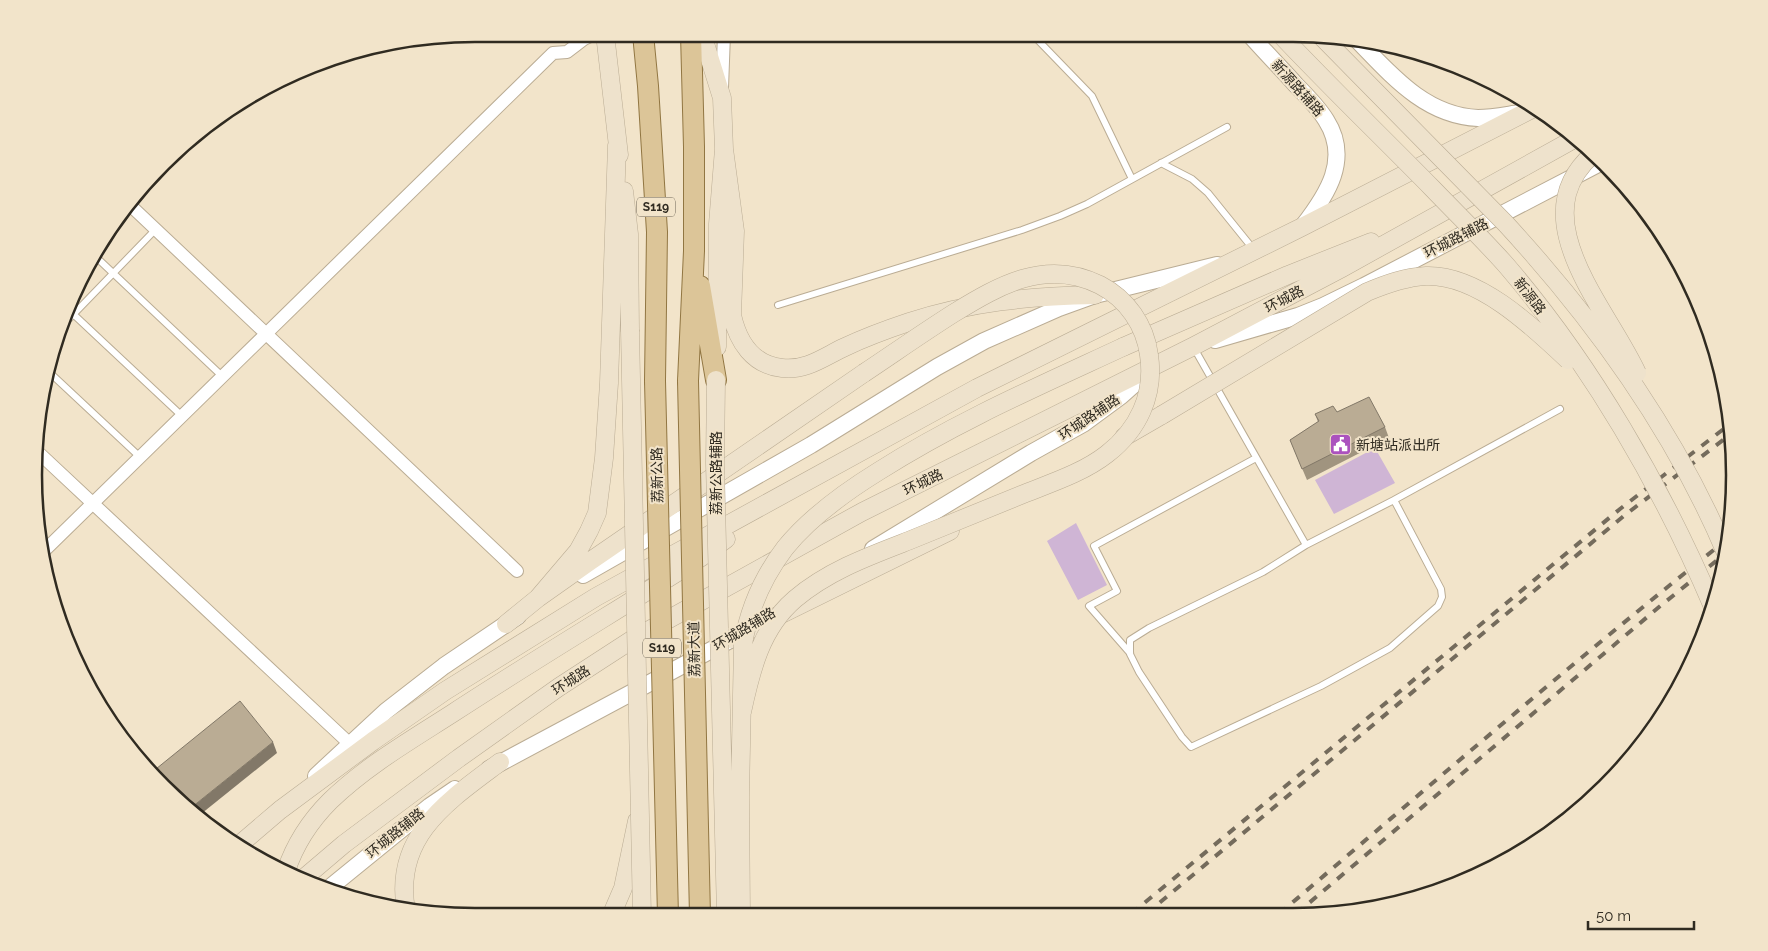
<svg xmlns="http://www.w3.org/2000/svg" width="1768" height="951" viewBox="0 0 1768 951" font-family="Raleway,'Noto Sans SC',sans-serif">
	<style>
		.green { fill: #cfb5d5 }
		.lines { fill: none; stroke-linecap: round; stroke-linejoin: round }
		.service-casing { stroke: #baac94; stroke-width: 8 }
		.minor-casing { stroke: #baac94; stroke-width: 14 }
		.tertiary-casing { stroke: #baac94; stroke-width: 18 }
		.secondary-casing { stroke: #baac94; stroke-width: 19 }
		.primary-casing { stroke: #917642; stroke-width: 22 }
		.service { stroke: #fff; stroke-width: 6 }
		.minor { stroke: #fff; stroke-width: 12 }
		.tertiary { stroke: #fff; stroke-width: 16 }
		.secondary { stroke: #eee2cc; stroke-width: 18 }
		.primary { stroke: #dcc598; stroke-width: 20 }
		.rail { stroke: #746b5c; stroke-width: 4; stroke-dasharray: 9 9; stroke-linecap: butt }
		.secondary-bridge-casing { stroke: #baac94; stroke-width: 19; stroke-linecap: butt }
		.primary-bridge-casing { stroke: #917642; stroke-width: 22; stroke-linecap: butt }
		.secondary-bridge { stroke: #eee2cc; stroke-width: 18 }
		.primary-bridge { stroke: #dcc598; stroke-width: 20 }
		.wall { fill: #a0947f }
		.shaded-wall { fill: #827868 }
		.building { fill: #baac94; stroke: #827868 }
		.labels { text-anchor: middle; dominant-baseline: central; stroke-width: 4; stroke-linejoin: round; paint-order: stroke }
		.shield { fill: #f2e4ca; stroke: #6a6254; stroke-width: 1 }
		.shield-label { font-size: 12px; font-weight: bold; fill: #302b21 }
		.street-label { font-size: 14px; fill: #302b21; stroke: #f2e4ca }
		.poi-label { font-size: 14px; fill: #302b21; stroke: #f2e4ca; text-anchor: start }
		.rim { fill: none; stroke: #302b21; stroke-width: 2.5 }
	</style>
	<rect width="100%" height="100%" fill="#f2e4ca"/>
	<path class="green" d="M1375,448l20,35 -61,31 -19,-34z
		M1076,523l31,62 -29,15 -31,-59z"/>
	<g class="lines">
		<defs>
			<path id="service" d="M1032,34l60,62 40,83
				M1161,163l31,16 16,14 46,57
				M96,257l126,119
				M778,305l244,-75 38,-14 27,-12 140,-77
				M71,312l111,104
				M67,321l89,-92
				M1194,348l112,197
				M48,371l92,86
				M1394,500l47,89 1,8 -4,9 -48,42 -69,38 -130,61 -9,-10 -43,-65 -9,-18v-14l19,-12 114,-56 43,-27z
				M1394,500l166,-91
				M1130,653l-41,-47 28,-15 -23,-45 162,-88"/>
			<path id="minor" d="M722,88l2,-54
				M131,206l386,365
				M40,454l310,290
				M45,550l508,-497 14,-1 17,-13 11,-5"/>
			<path id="tertiary" d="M1250,35c15,17 31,33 46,50 11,11 22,22 30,35 25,39 1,75 -23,106
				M1358,41c34,35 68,75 120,77 14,0 28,-3 42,-5
				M1215,340l83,-24 25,-10 41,-20 238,-124
				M873,549l158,-96 52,-29 38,-28 27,-24
				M583,575l228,-130 126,-78 47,-26 75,-33 36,-13 122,-30
				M489,769l241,-129
				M316,776l70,-65 58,-45 74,-50
				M328,889l102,-83 25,-17"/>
			<path id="secondary" d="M605,34l14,121
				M702,34l20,64 2,51 -6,75 -1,123
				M724,149l11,82 -3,84c6,27 21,50 50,53 25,3 43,-12 63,-21 21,-10 43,-18 64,-25 61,-20 122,-26 186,-27
				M624,191l5,43 1,96
				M1123,347l165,-72 83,-33
				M1124,437l38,-22
				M538,598l40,-47 11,-20 8,-18 7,-55 5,-75 8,-238
				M506,624l32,-26 51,-36 275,-189
				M731,639l219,-108
				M239,845l41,-35 93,-69 72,-50 151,-94 381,-209 325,-161 232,-119
				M286,871c9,-27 23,-49 44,-70 36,-35 81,-61 123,-88 81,-53 165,-103 247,-155l26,-19
				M304,878l40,-34 115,-86 100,-71 74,-48 229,-127 332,-166 148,-78 234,-130
				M406,910c-13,-74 42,-109 94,-148
				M611,916l12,-28 14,-67"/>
			<path id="primary" d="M643,34l5,52 9,146 -2,149
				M700,286l16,94
				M688,381l6,-130v-104l-3,-113"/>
		</defs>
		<use href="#service" class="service-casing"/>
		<use href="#minor" class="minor-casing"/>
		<use href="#tertiary" class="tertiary-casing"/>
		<use href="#secondary" class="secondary-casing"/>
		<use href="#primary" class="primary-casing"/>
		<use href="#service" class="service"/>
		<use href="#minor" class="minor"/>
		<use href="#tertiary" class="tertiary"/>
		<use href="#secondary" class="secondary"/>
		<use href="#primary" class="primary"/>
		<path class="rail" d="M1131,914l489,-405 110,-85
			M1146,914l479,-399 106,-81
			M1279,914c149,-127 297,-255 451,-377
			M1296,914l363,-307 67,-54"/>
		<defs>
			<path id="secondary-bridge" d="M1281,35c49,52 101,102 151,153 25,26 50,50 74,77 85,99 156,222 207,342
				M1320,35l186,189c90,98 168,206 220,329
				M1593,154c-73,64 15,155 44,219
				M630,330l12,586
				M716,380l-1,83 11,452
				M1162,415l205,-123c19,-8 38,-15 59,-16 52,-2 107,51 142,84
				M742,712c9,-42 19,-84 53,-113 33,-28 74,-43 113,-58 40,-16 79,-32 118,-48 28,-11 58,-21 81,-39 31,-24 48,-59 42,-99 -4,-30 -22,-56 -49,-70 -54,-27 -100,0 -146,28 -30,19 -60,40 -90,60
				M741,915l-1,-118 3,-153c6,-35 20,-67 42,-96 25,-31 60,-56 94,-77 77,-49 160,-85 244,-124"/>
			<path id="primary-bridge" d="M655,381l13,535
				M688,381l12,535"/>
		</defs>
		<use href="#secondary-bridge" class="secondary-bridge-casing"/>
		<use href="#primary-bridge" class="primary-bridge-casing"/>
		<use href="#secondary-bridge" class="secondary-bridge"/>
		<use href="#primary-bridge" class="primary-bridge"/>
	</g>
	<path class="wall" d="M1337,412l48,15 4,11 -82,42 -17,-40 28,-18 -3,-8z"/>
	<path class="shaded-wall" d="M273,742l4,11 -76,61 -9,-7z"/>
	<path class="building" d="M1369,397l16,30 -83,42 -12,-29 29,-19 -4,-7 18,-8 4,6z
		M240,701l33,41 -81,65 -41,-34z"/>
	<defs>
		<symbol id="civic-square" viewBox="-11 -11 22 22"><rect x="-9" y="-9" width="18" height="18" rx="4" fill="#ab52be" stroke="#f2e4ca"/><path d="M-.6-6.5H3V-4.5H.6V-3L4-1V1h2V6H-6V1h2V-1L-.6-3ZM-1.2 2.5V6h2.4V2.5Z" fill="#fff"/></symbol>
	</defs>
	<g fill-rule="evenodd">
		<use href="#civic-square" x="1328" y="432" width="25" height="25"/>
	</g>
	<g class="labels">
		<g class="shield">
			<rect x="637" y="197.5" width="38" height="19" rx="4"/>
			<rect x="643" y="638.5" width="38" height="19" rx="4"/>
		</g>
		<g class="shield-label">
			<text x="656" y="207">S119</text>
			<text x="662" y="648">S119</text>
		</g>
		<g class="street-label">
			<text transform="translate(1298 88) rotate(48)">新源路辅路</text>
			<text transform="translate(1456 238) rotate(-27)">环城路辅路</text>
			<text transform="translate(1530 296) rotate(52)">新源路</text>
			<text transform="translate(1284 299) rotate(-28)">环城路</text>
			<text transform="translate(1089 417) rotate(-34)">环城路辅路</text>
			<text transform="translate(716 473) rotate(-90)">荔新公路辅路</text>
			<text transform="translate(657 475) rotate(-91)">荔新公路</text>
			<text transform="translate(923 482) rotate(-26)">环城路</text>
			<text transform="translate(744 629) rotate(-31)">环城路辅路</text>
			<text transform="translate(694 649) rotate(-91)">荔新大道</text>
			<text transform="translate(571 680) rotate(-33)">环城路</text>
			<text transform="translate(395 833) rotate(-39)">环城路辅路</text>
		</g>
		<g class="poi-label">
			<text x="1356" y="445">新塘站派出所</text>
		</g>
	</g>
	<path d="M0 0H1768V951H0ZM475 42H1293A433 433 0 0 1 1726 475V475A433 433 0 0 1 1293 908H475A433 433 0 0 1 42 475V475A433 433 0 0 1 475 42Z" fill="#f2e4ca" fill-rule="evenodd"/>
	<path class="rim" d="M475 42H1293A433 433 0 0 1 1726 475V475A433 433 0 0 1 1293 908H475A433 433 0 0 1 42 475V475A433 433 0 0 1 475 42Z"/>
	<path d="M1588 921v8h106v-8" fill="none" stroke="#302b21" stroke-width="2.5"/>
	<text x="1596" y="921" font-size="15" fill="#302b21" stroke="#f2e4ca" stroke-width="4" paint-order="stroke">50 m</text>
</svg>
